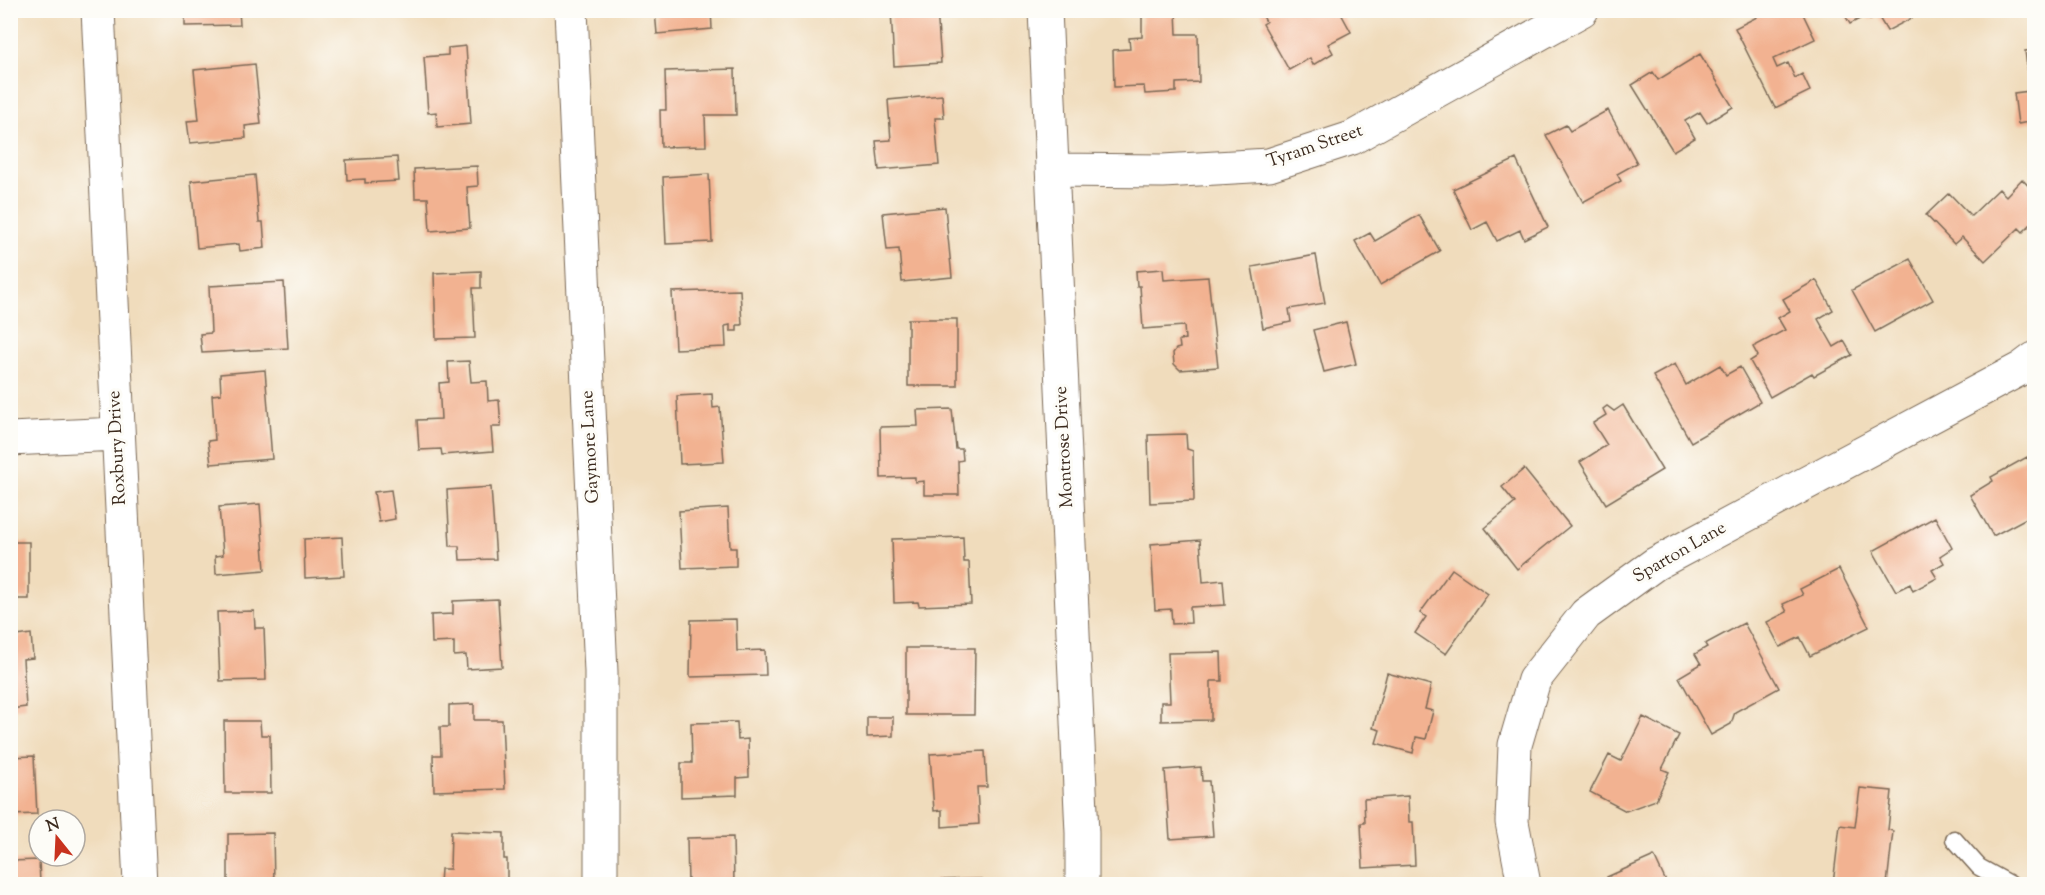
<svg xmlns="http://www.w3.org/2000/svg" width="2045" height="895" viewBox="0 0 2045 895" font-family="'Sorts Mill Goudy',serif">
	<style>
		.building { fill: #f2b291 }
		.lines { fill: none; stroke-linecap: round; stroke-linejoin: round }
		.lane-casing { stroke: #7a6855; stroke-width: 19 }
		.street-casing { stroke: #7a6855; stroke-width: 35 }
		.lane { stroke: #fff; stroke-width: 16 }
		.street { stroke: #fff; stroke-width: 33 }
		.labels { text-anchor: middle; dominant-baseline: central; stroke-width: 6; stroke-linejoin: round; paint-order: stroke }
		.street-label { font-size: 18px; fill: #3b2a1e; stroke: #fdfcf7 }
	</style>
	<rect width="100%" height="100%" fill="#fdfcf7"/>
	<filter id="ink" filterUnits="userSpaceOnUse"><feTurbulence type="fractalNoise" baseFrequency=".0167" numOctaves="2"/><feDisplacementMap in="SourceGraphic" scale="12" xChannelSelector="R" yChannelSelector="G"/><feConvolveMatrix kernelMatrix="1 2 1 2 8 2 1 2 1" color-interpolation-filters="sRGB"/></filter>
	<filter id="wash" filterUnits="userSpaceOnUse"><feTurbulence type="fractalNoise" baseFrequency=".008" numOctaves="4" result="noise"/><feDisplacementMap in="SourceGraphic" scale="24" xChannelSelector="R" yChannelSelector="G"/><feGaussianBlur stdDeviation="1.35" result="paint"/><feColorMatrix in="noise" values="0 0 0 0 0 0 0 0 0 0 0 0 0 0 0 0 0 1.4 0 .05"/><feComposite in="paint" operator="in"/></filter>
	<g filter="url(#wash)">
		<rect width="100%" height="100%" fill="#f0dcbc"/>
		<g id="blocks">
			<path class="building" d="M185,10h54l1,15 -55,1z
				M432,10h36v6l-36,2z
				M657,10h54l1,19 -55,5 -2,-23z
				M891,10h46l4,53 -47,3z
				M1142,10h34l1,24h21l1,48 -23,1v9l-31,2 -1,-8 -30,1 -1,-37 17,-1 -1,-11 13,-1z
				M1260,10h79l12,22 -23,12 5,9 -20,12 -3,-7 -21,12 -26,-46 3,-2z
				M1756,10h45l14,29 -42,20 4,9 11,-5 7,15 7,-4 8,17 -35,17 -40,-80 22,-11 -4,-5z
				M1842,10h67l3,8 -25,13 -9,-15 -8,4 -3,-5 -17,9z
				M466,46l5,78 -34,3 -1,-15 -8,1 -4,-56 24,-2v-7z
				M2034,50v71l-16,3 -4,-31 16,-2 -5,-40z
				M1700,54l33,53 -26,16 -7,-11 -15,9 10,17 -22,13 -41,-66 21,-13 5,8z
				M255,64l6,60 -16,2 1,12 -56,5 -3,-22 12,-1 -5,-50z
				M735,69l1,46h-31l1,31 -45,1 -1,-37h6l-1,-39z
				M942,95l2,23h-9l4,47 -60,5 -3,-29 15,-1 -3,-40z
				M1608,110l29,53 -20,11 4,7 -38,21 -37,-67 20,-10 4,6z
				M397,157l2,24 -34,2v-4l-18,1 -1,-20z
				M1516,159l32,68 -24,12 -4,-9 -23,11 -10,-19 -15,8 -19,-41z
				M477,166l1,20 -11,1 3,41 -40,3 -2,-33h-13l-1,-29z
				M709,174l3,68 -46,2 -3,-67z
				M255,175l4,47h4l2,26 -25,3 -1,-7 -42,4 -6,-67z
				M2022,179l12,13v29l-11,11 -4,-4 -34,33 -23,-24 -8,7 -28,-29 23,-22 22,23 28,-27 7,7z
				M945,207l7,70 -50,5 -3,-33 -12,1 -4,-37z
				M1419,215l21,36 -60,34 -25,-44 15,-8 5,8z
				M1316,255l9,48 -36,6 2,13 -28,6 -11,-61z
				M1910,259l23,41 -58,32 -23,-42z
				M1163,269l1,11 44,-3 10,90 -38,3 -6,-6 -1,-11 3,-4 4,-1 -1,-8 6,-1 -1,-13 -41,3 -3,-43h-3l-1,-15z
				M481,271v17h-8l2,50 -39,1 -2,-66z
				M1816,280l17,30 -15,9 16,28 10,-6 8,14 -38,21 -2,-3 -42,24 -20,-36 8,-5 -5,-9 32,-17 -7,-12 12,-7 -7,-12z
				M284,282l4,66 -86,5 -2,-19 11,-1 -2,-47z
				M740,290l2,35h-5v6h-7v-6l-5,1 1,21 -51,2 -3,-57z
				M10,294h3l3,66h-6z
				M908,319h49v67h-49z
				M1346,322l10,42 -32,8 -11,-42z
				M469,361l2,21 16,-1 1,20 11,-1 2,27h-10l2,24 -51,4 -1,-6 -22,1 -2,-30 24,-1 -2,-36 10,-1 -1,-20z
				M1675,364l11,21 34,-20 6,10 14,-8 20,35 -69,40 -38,-66z
				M265,370l7,89 -61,5 -3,-23 7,-1 -3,-45 9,-1 -1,-20z
				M712,394l1,14 7,-1 4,55 -44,2 -3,-68z
				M1623,405l39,65 -56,34 -26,-42 27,-17 -14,-22 13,-8 -3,-6 4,-3 7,5z
				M952,409l4,40h6l1,11 -5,1 1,34h-35v-14l-9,1v-5l-34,1 -1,-51 38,-1 -1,-16z
				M1186,434l1,15 6,2 1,50 -44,2 -2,-68z
				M2027,457l7,13v44l-41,22 -23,-41 23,-14 -2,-4z
				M1524,469l46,57 -53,43 -32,-41 30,-25 -13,-16z
				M491,487l5,72 -36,1 -1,-14h-9l-3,-56z
				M391,490l4,29 -16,3 -5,-30z
				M260,504l5,66 -49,4 -1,-18 8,-1 -4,-48z
				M728,508l2,40h6v18l-54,2 -3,-57z
				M1935,517l17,31 -12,8 4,7 -12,7 5,8 -24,13 -3,-7 -14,7 -23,-40z
				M342,537l2,39 -39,2 -1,-39z
				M963,537l1,25h5l2,42 -52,2 -1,-4 -24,1 -2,-64z
				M1200,540l3,42 20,-2 2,25 -35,2 1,16 -19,1 -1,-15 -16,1 -4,-66z
				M10,542h19v57h-19z
				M1452,569l36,25 -42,60 -31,-21 11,-16 -6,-4z
				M1839,569l30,58 -59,29 -10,-19 -20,10 -13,-25 20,-10 -4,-8 20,-9 -3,-6z
				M498,599l4,68 -35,2 -1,-14 -12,1v-14l-22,1 -1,-28 22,-1v-13z
				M254,611l1,17h9l2,52 -46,1 -3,-69z
				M736,619l1,32 28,-1 1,25 -76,2 1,-57z
				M1744,623l35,65 -44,24 -4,12 -20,11 -32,-58 22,-13 -6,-10 12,-7 -2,-3z
				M31,634l2,24 -10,1 3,48 -16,2v-72z
				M906,648h69l-1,67h-68z
				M1221,652l1,29h-11v39l-50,1v-19h9l-2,-49z
				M1387,673l44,12 -6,24 8,2 -7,28 -10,-2 -3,16 -37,-10 4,-13 -7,-2z
				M474,704v16h28l3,69 -71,2 -1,-36h8l-1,-28h9v-22z
				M867,717h26v19l-26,1z
				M1643,717l36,18 -17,34 7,3 -13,28 -30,11 -36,-19 19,-37 12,6z
				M224,721h36l1,14h9l1,58h-46z
				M737,722l1,18 10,-1 1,38 -12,1v17l-56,2v-34h11l-1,-40z
				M985,751l2,36h-10l2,37 -37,3v-17l-8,1 -4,-57z
				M34,756l3,58 -27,1v-58z
				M1201,767l1,14h7l4,55 -43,3 -5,-69z
				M1860,788l32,3 -4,39 5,1 -6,53h-54l7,-59 15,2z
				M1408,796l1,26h4l2,43 -52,3 -2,-45h4l-1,-24z
				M451,831l53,2v26h3v25h-67l1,-15h9z
				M273,833l1,51h-46v-50z
				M733,837l1,47h-46l-1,-46z
				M1654,856l13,28h-57l-3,-7z
				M39,860l1,24h-30v-23z
				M982,879v5h-48v-4z"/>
		</g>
	</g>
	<g filter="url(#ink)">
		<use href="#blocks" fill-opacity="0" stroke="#7a6855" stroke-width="1.5"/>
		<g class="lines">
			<defs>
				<path id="lane" d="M1954,839l25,28 31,17"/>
				<path id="street" d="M98,10l42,874
					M571,10l30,662v212
					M1045,10l37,823v51
					M1053,170l110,1 106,-6 83,-27 230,-128
					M10,439l107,-5
					M1524,884l-12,-62 3,-77 19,-65 52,-66 69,-50 367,-196 12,-9"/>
			</defs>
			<use href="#lane" class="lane-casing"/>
			<use href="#street" class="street-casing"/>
			<use href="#lane" class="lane"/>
			<use href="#street" class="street"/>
		</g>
	</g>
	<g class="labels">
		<g class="street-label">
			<text transform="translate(1315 147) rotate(-19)">Tyram Street</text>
			<text transform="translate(591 447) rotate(-93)">Gaymore Lane</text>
			<text transform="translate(1065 447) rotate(-93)">Montrose Drive</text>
			<text transform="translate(118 448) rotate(-93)">Roxbury Drive</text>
			<text transform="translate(1680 553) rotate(-30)">Sparton Lane</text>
		</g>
	</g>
	<rect width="2045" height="895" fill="none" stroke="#fdfcf7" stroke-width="36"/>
	<g transform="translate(57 838) rotate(342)"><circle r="28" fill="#fdfcf7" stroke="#afa8a0" stroke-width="1.5"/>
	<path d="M0-4.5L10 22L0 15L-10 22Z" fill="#c8321e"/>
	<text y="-9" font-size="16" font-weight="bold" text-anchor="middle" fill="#3b2a1e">N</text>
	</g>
</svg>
